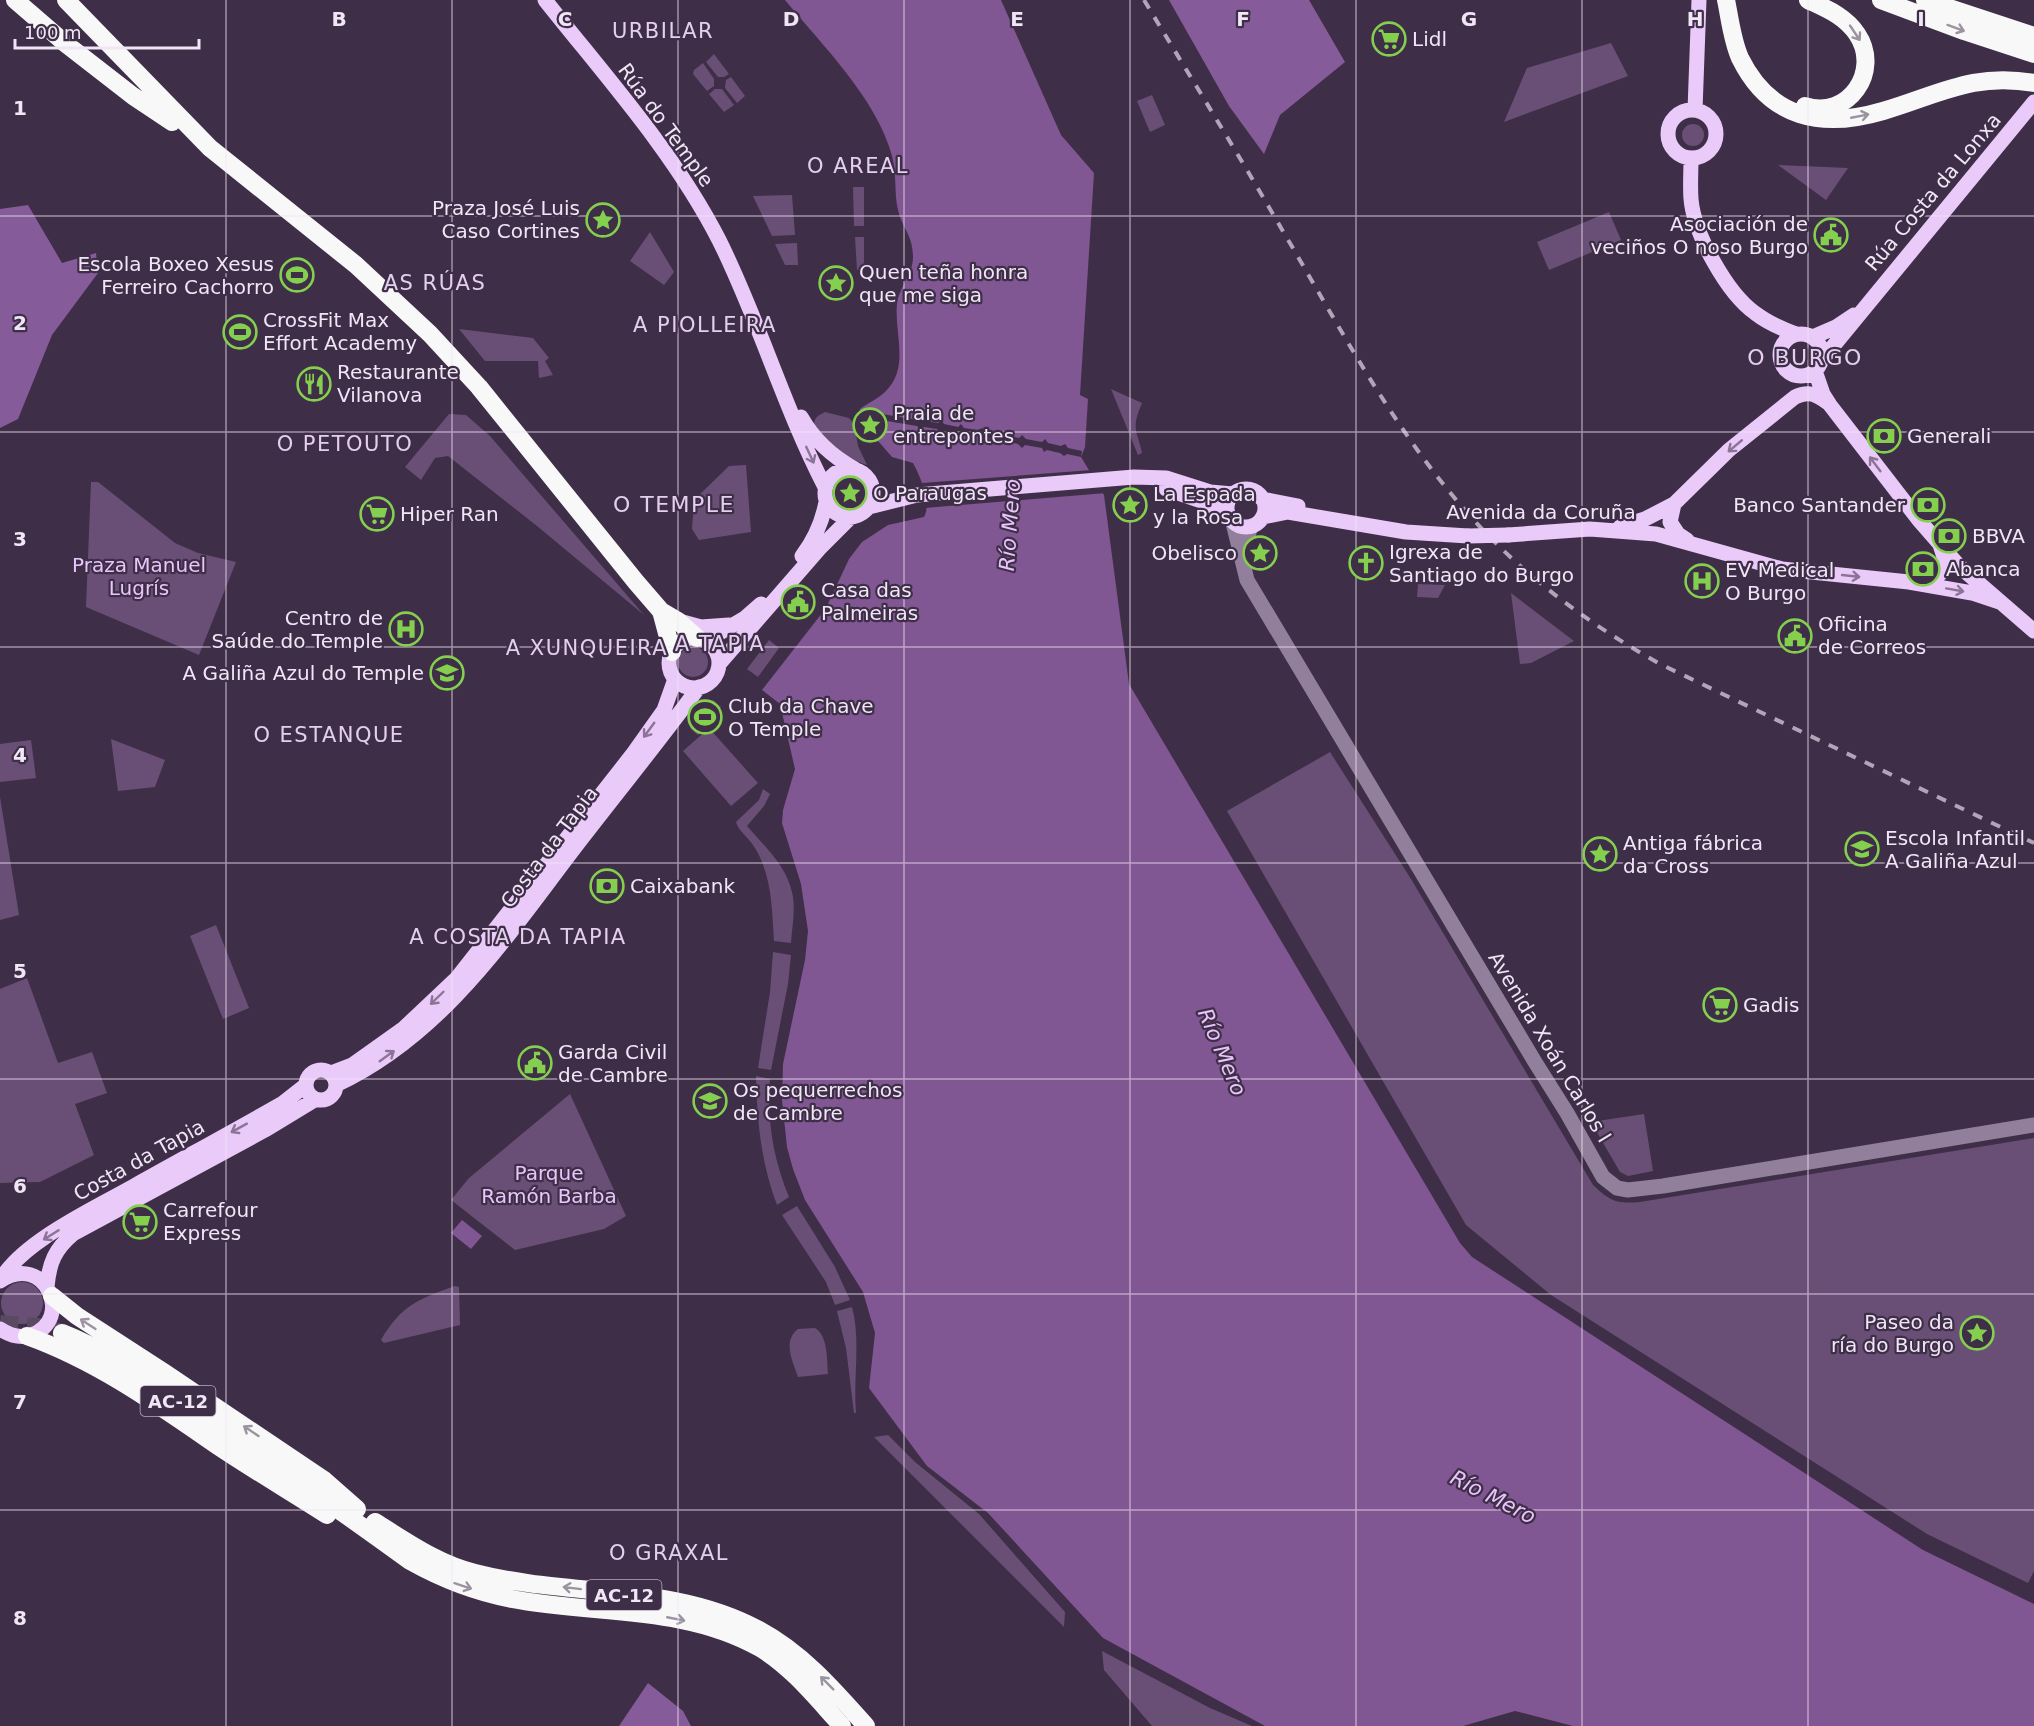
<svg xmlns="http://www.w3.org/2000/svg" width="2034" height="1726" viewBox="0 0 2034 1726" font-family="'DejaVu Sans',sans-serif">
	<style>
		.green { fill: #694f76 }
		.forest { fill: #855b99 }
		.water { fill: #805693 }
		.pier { fill: #3f2e47 }
		.lines { fill: none; stroke-linecap: round; stroke-linejoin: round }
		.highway-tunnel { stroke: #5a4a61; stroke-width: 18; stroke-dasharray: 18 9; stroke-linecap: butt }
		.minor { stroke: #927f9b; stroke-width: 15 }
		.major { stroke: #eacaf9; stroke-width: 15 }
		.highway { stroke: #f8f8f8; stroke-width: 18 }
		.rail { stroke: #b2a5b8; stroke-width: 4; stroke-dasharray: 10 10; stroke-linecap: butt }
		.major-bridge { stroke: #eacaf9; stroke-width: 15 }
		.oneway { stroke: #9c93a0 }
		.oneway2 { stroke: #8c7497 }
		.grid { fill: none; stroke: #f0e6f6; stroke-width: 1.5; stroke-opacity: 0.55 }
		.labels { text-anchor: middle; dominant-baseline: central; stroke-width: 4.5; stroke-linejoin: round; paint-order: stroke }
		.shield { fill: #3f2e47; stroke: #bbafc2; stroke-width: 1.5 }
		.shield-label { font-size: 18px; font-weight: bold; fill: #f0e6f6 }
		.poi-label { font-size: 20px; fill: #f0e6f6; stroke: #3f2e47; text-anchor: start }
		.street-label { font-size: 20px; fill: #f0e6f6; stroke: #3f2e47 }
		.park-label { font-size: 20px; fill: #e8c5fa; stroke: #3f2e47 }
		.neighbourhood-label { font-size: 21px; letter-spacing: 1.5px; fill: #e4cfef; stroke: #3f2e47 }
		.water-label { font-size: 21px; font-style: italic; fill: #e8c5fa; stroke: #3f2e47 }
		.quarter-label { font-size: 22px; letter-spacing: 1.5px; fill: #e4cfef; stroke: #3f2e47 }
		.grid-label { font-size: 20px; text-anchor: middle; font-weight: bold; fill: #f0e6f6; stroke: #3f2e47; stroke-width: 4.5; stroke-linejoin: round; paint-order: stroke }
	</style>
	<rect width="100%" height="100%" fill="#3f2e47"/>
	<path class="green" d="M1611,43l17,33 -124,46 23,-54z
		M714,54l15,20 -5,3h-6l-12,-15z
		M703,63l11,16v7l-7,5 -14,-17 1,-4z
		M731,77l14,19 -8,7 -12,-15 1,-8z
		M715,89h7l12,16 -10,7 -15,-18z
		M1152,95l13,30 -15,7 -13,-31z
		M1682 135a11 11 0 1 1 22 0a11 11 0 1 1-22 0Z
		M1778,165l70,3 -22,32z
		M853,187h11v39h-10z
		M792,195l3,40 -23,1 -19,-40z
		M1609,212l12,28 -72,30 -12,-28z
		M650,232l24,40 -10,13 -34,-24z
		M855,237h9v32l-7,1z
		M797,243l1,22h-13l-10,-21z
		M459,329l74,9 16,20 -4,3 8,14 -14,3 -1,-17h-53z
		M1111,389l31,14c-5,12 -9,22 -4,35 1,5 3,9 4,15l-4,2z
		M825,412l24,6 5,6 4,22 9,19c-24,-8 -37,-20 -53,-39 0,-8 3,-10 11,-14z
		M449,414l17,1 24,21 154,179 -107,-89 -89,-70 -13,2 -14,22 -16,-13z
		M746,465l5,67 -52,8 -7,-11 2,-29 35,-34z
		M91,482h7l77,61 23,10 38,9 -37,93 -113,-48z
		M1418,584l27,1 -7,13 -21,-1z
		M1511,593l63,48 -43,22 -11,1z
		M769,640l10,8 -21,29 -11,-8z
		M678 662a15 15 0 1 1 30 0a15 15 0 1 1-30 0Z
		M713,700l8,7 -23,28 -8,-7z
		M709,728l49,55 -27,23 -48,-55z
		M111,739l54,21 -10,27 -37,4z
		M31,740l5,38 -36,4v-38z
		M1330,752l81,127 182,306c17,16 23,19 47,17l394,-64v433l-6,12 -101,-49 -376,-239 -85,-70 -239,-414z
		M763,789l7,5 -6,12 -17,20c17,20 39,39 45,66 4,16 0,35 -1,51l-17,-2c-2,-32 -2,-68 -21,-96 -5,-8 -14,-13 -17,-23l23,-22z
		M0,797l19,118 -19,5z
		M216,925l33,83 -26,11 -33,-83z
		M773,952l18,3 -3,29 -17,86 -13,-2 12,-76z
		M27,978l31,85 34,-11 15,41 -32,11 19,51 -54,27 -40,1v-194z
		M756,1076l14,3c-3,42 3,79 19,118l-12,8c-16,-42 -20,-84 -21,-129z
		M570,1094l56,122 -22,13 -89,21 -64,-50 18,-22z
		M1644,1114l9,57 -25,5 -8,-4 -29,-50z
		M797,1206l38,61 15,33 -15,5 -9,-23 -44,-67z
		M1 1303a21 21 0 1 1 42 0a21 21 0 1 1-42 0Z
		M455,1286l4,1 1,38 -76,18 -3,-3c20,-35 38,-41 74,-54z
		M852,1307c9,34 1,71 4,106h-2l-8,-65 -9,-37z
		M815,1328c13,7 12,32 13,46l-30,3c-5,-15 -16,-36 0,-48z
		M888,1435l27,27 64,52 86,98 -1,15 -190,-190z
		M1102,1651l108,57 42,18h-100l-48,-56z"/>
	<path class="forest" d="M1169,0h140l36,62 -65,53 -16,39 -35,-48z
		M28,205l34,58 34,-10 2,20 -46,62 -34,84 -18,9v-219z
		M648,1683l35,28 8,15h-72z"/>
	<path class="water" d="M785,0h216l60,135 33,38 -14,222 8,4 -3,48 -4,10 23,38 25,189 331,559 12,14 451,293 111,54v122h-461l-58,-15 -52,15h-198l-162,-88 -115,-125 -61,-47 -58,-78 6,-55 -12,-41 -58,-92 -12,-31 -6,-22 -5,-47 1,-36 22,-104 3,-29 -7,-47 -19,-61 1,-13 12,-41 -15,-65 -18,-14 64,-82 23,-49 13,-17 26,-17 36,-8c8,-14 -4,-41 -11,-54l-21,-6 -27,-31 -6,-12 1,-5c8,-6 19,-11 26,-18 24,-24 8,-58 11,-87 2,-17 16,-30 16,-47 0,-22 -11,-29 -15,-47 -4,-16 -1,-35 -6,-54 -15,-57 -70,-111 -107,-156z
		M462,1220l20,16 -11,13 -20,-16z"/>
	<path class="pier" d="M858,410l60,10 4,-3 3,4 13,2 4,-2 2,3 14,3 3,-3 3,4 14,2 4,-2 3,3 13,3 4,-3 3,4 14,3 3,-3 4,4 16,3 3,-3 3,4 13,3 4,-2 3,4 14,3 -1,6 -14,-3 -3,2 -4,-3 -13,-3 -3,2 -2,-4 -17,-3 -3,3 -4,-4 -13,-3 -4,3 -3,-4 -14,-3 -4,1 -3,-2 -13,-2 -4,1 -17,-4 -3,1 -3,-3 -13,-2 -4,2 -3,-3 -60,-10z
		M1092,470l14,23 -182,15 -2,-25z"/>
	<g class="lines">
		<path class="highway-tunnel" d="M0,1324l38,3 24,6"/>
		<path class="minor" d="M1233,523l14,57 288,482 32,51 36,64 14,11 11,2 35,-4 371,-61
			M1243,552l8,-26"/>
		<path class="major" d="M545,0c61,77 129,152 174,240 40,80 65,168 106,247
			M1668 134a24 24 0 1 1 48 0a24 24 0 1 1-48 0Z
			M1695,110l4,-110
			M1691,158c0,14 -1,28 0,41 3,35 36,94 64,114 13,10 27,16 41,21
			M1780 355a21 21 0 1 1 42 0a21 21 0 1 1-42 0Z
			M1813,337l23,-10 18,-12
			M1821,361l213,-259
			M1815,371l8,23 7,11 88,114 41,47 75,65
			M801,417c13,23 30,39 54,52
			M825 493a24 24 0 1 1 48 0a24 24 0 1 1-48 0Z
			M1166,489l38,13 24,13
			M1227 508a19 19 0 1 1 38 0a19 19 0 1 1-38 0Z
			M1262,499l36,7
			M1674,504l-4,18 8,12 9,6
			M869,507l48,-12 217,-18 32,1 44,14 23,2
			M1263,517l25,-5 118,20 62,4
			M1620,527l25,-8 29,-15 55,-54 66,-53c14,-7 22,-2 33,6
			M1508,535l82,-6 66,5 126,35 127,13 63,11 27,9
			M802,556c13,-17 20,-33 24,-54
			M1918,580l16,-2 6,-4 4,-17 -4,-12
			M679,621l22,6 28,-2
			M669 663a25 25 0 1 1 50 0a25 25 0 1 1-50 0Z
			M706,641l39,-23 16,-14
			M719,664l100,-115 32,-32
			M306 1085a15 15 0 1 1 30 0a15 15 0 1 1-30 0Z
			M331,1073l21,-8 52,-37 53,-50 175,-223 32,-45 11,-31
			M336,1085c107,-50 171,-149 240,-239 41,-53 83,-105 123,-159
			M0,1281c21,-39 95,-73 134,-95 50,-28 100,-55 149,-83l23,-18
			M0,1281c45,-30 75,39 31,54 -12,4 -22,0 -31,-6
			M47,1287c2,-24 8,-38 26,-53l192,-104 51,-31"/>
		<path class="highway" d="M15,0l51,44 67,52 39,26
			M66,0l144,148 146,117 74,69 49,53 157,195 25,29 17,10 19,17
			M1726,0c4,19 6,40 14,58 30,61 82,71 143,53 55,-16 90,-39 151,-28
			M1881,0l83,31 70,23
			M1925,0l109,36
			M1805,106c43,14 77,-35 52,-72 -12,-18 -30,-25 -49,-34
			M661,611l11,41
			M52,1296l25,20 88,57 159,107 33,29
			M62,1333c46,18 86,48 126,74 76,50 149,101 222,154 32,18 65,31 102,38 83,16 172,6 248,49 32,19 57,51 82,78
			M27,1336c70,25 130,68 191,110 36,24 73,46 109,69
			M375,1522c32,20 63,42 100,51 93,24 198,10 284,57 43,23 75,60 107,96"/>
		<path class="rail" d="M1144,0c47,78 95,155 140,233 65,110 126,228 219,317 47,45 100,82 157,114l374,179"/>
		<path class="major-bridge" d="M1468,536l40,-1"/>
	</g>
	<defs><path id="oneway-shaft" d="M-6 0H5M1.5-3L5.5 0L1.5 3" fill="none" stroke-width="1.6" stroke-linecap="round" stroke-linejoin="round" transform="scale(1.5)"/></defs>
	<g class="oneway">
		<use href="#oneway-shaft" transform="translate(1956 28) rotate(20)"/>
		<use href="#oneway-shaft" transform="translate(1855 33) rotate(56)"/>
		<use href="#oneway-shaft" transform="translate(1860 116) rotate(-11)"/>
		<use href="#oneway-shaft" transform="translate(88 1324) rotate(-147)"/>
		<use href="#oneway-shaft" transform="translate(251 1431) rotate(-146)"/>
		<use href="#oneway-shaft" transform="translate(463 1586) rotate(18)"/>
		<use href="#oneway-shaft" transform="translate(572 1588) rotate(-173)"/>
		<use href="#oneway-shaft" transform="translate(676 1619) rotate(11)"/>
		<use href="#oneway-shaft" transform="translate(827 1683) rotate(-135)"/>
	</g>
	<g class="oneway2">
		<use href="#oneway-shaft" transform="translate(1735 446) rotate(140)"/>
		<use href="#oneway-shaft" transform="translate(810 455) rotate(65)"/>
		<use href="#oneway-shaft" transform="translate(1875 464) rotate(-127)"/>
		<use href="#oneway-shaft" transform="translate(1851 576) rotate(6)"/>
		<use href="#oneway-shaft" transform="translate(1955 590) rotate(10)"/>
		<use href="#oneway-shaft" transform="translate(649 730) rotate(126)"/>
		<use href="#oneway-shaft" transform="translate(437 998) rotate(136)"/>
		<use href="#oneway-shaft" transform="translate(387 1056) rotate(-36)"/>
		<use href="#oneway-shaft" transform="translate(239 1128) rotate(151)"/>
		<use href="#oneway-shaft" transform="translate(51 1235) rotate(148)"/>
	</g>
	<path class="grid" d="M226,0v1726M452,0v1726M678,0v1726M904,0v1726M1130,0v1726M1356,0v1726M1582,0v1726M1808,0v1726M0,216h2034M0,432h2034M0,647h2034M0,863h2034M0,1079h2034M0,1294h2034M0,1510h2034"/>
	<defs>
		<symbol id="supermarket-ring" viewBox="-11 -11 22 22"><circle r="9.5" fill="#3f2e47" stroke="#84cf4d" stroke-width="1.5"/><path d="M-6-5.5h2.5l.6 2H6L4.5 2H-2.5L-4.4-4H-6ZM-1.5 3.2a1.3 1.3 0 1 0 .1 0ZM3 3.2a1.3 1.3 0 1 0 .1 0Z" fill="#84cf4d"/></symbol>
		<symbol id="sight-ring" viewBox="-11 -11 22 22"><circle r="9.5" fill="#3f2e47" stroke="#84cf4d" stroke-width="1.5"/><path d="M0-6L1.8-2.2L6-1.7L2.9 1.2L3.7 5.4L0 3.3L-3.7 5.4L-2.9 1.2L-6-1.7L-1.8-2.2Z" fill="#84cf4d"/></symbol>
		<symbol id="civic-ring" viewBox="-11 -11 22 22"><circle r="9.5" fill="#3f2e47" stroke="#84cf4d" stroke-width="1.5"/><path d="M-.6-6.5H3V-4.5H.6V-3L4-1V1h2V6H-6V1h2V-1L-.6-3ZM-1.2 2.5V6h2.4V2.5Z" fill="#84cf4d"/></symbol>
		<symbol id="stadium-ring" viewBox="-11 -11 22 22"><circle r="9.5" fill="#3f2e47" stroke="#84cf4d" stroke-width="1.5"/><path d="M0-5a6.5 5 0 1 0 0 10a6.5 5 0 1 0 0-10ZM-3.5-1.8h7v3.6h-7Z" fill="#84cf4d"/></symbol>
		<symbol id="restaurant-ring" viewBox="-11 -11 22 22"><circle r="9.5" fill="#3f2e47" stroke="#84cf4d" stroke-width="1.5"/><path d="M-5-6h1v4h1v-4h1v4h1v-4h1v5L-1.5 .5V6h-2V.5L-5-1ZM5-6V6H3V1.5H1.5Q1.5-4 5-6Z" fill="#84cf4d"/></symbol>
		<symbol id="bank-ring" viewBox="-11 -11 22 22"><circle r="9.5" fill="#3f2e47" stroke="#84cf4d" stroke-width="1.5"/><path d="M-6-4H6V4H-6ZM0-2.3a2.3 2.3 0 1 0 0 4.6a2.3 2.3 0 1 0 0-4.6Z" fill="#84cf4d"/></symbol>
		<symbol id="church-ring" viewBox="-11 -11 22 22"><circle r="9.5" fill="#3f2e47" stroke="#84cf4d" stroke-width="1.5"/><path d="M-1.2-6h2.4v3.5h3.3v2.4h-3.3V6h-2.4V-.1h-3.3v-2.4h3.3Z" fill="#84cf4d"/></symbol>
		<symbol id="hospital-ring" viewBox="-11 -11 22 22"><circle r="9.5" fill="#3f2e47" stroke="#84cf4d" stroke-width="1.5"/><path d="M-5-5h3v3.5h4V-5h3V5h-3V1.5h-4V5h-3Z" fill="#84cf4d"/></symbol>
		<symbol id="school-ring" viewBox="-11 -11 22 22"><circle r="9.5" fill="#3f2e47" stroke="#84cf4d" stroke-width="1.5"/><path d="M0-5L7-2L0 1L-7-2ZM-4 1L0 2.5L4 1V4Q0 6-4 4Z" fill="#84cf4d"/></symbol>
	</defs>
	<g fill-rule="evenodd">
		<use href="#supermarket-ring" x="1370" y="20" width="38" height="38"/>
		<use href="#sight-ring" x="584" y="201" width="38" height="38"/>
		<use href="#civic-ring" x="1812" y="216" width="38" height="38"/>
		<use href="#stadium-ring" x="278" y="256" width="38" height="38"/>
		<use href="#sight-ring" x="817" y="264" width="38" height="38"/>
		<use href="#stadium-ring" x="221" y="313" width="38" height="38"/>
		<use href="#restaurant-ring" x="295" y="365" width="38" height="38"/>
		<use href="#sight-ring" x="851" y="406" width="38" height="38"/>
		<use href="#bank-ring" x="1865" y="417" width="38" height="38"/>
		<use href="#sight-ring" x="831" y="474" width="38" height="38"/>
		<use href="#sight-ring" x="1111" y="486" width="38" height="38"/>
		<use href="#bank-ring" x="1909" y="486" width="38" height="38"/>
		<use href="#supermarket-ring" x="358" y="495" width="38" height="38"/>
		<use href="#bank-ring" x="1930" y="517" width="38" height="38"/>
		<use href="#sight-ring" x="1241" y="534" width="38" height="38"/>
		<use href="#church-ring" x="1347" y="544" width="38" height="38"/>
		<use href="#bank-ring" x="1904" y="550" width="38" height="38"/>
		<use href="#hospital-ring" x="1683" y="562" width="38" height="38"/>
		<use href="#civic-ring" x="779" y="583" width="38" height="38"/>
		<use href="#hospital-ring" x="387" y="610" width="38" height="38"/>
		<use href="#civic-ring" x="1776" y="617" width="38" height="38"/>
		<use href="#school-ring" x="428" y="654" width="38" height="38"/>
		<use href="#stadium-ring" x="686" y="698" width="38" height="38"/>
		<use href="#school-ring" x="1843" y="830" width="38" height="38"/>
		<use href="#sight-ring" x="1581" y="835" width="38" height="38"/>
		<use href="#bank-ring" x="588" y="867" width="38" height="38"/>
		<use href="#supermarket-ring" x="1701" y="986" width="38" height="38"/>
		<use href="#civic-ring" x="516" y="1044" width="38" height="38"/>
		<use href="#school-ring" x="691" y="1082" width="38" height="38"/>
		<use href="#supermarket-ring" x="121" y="1203" width="38" height="38"/>
		<use href="#sight-ring" x="1958" y="1314" width="38" height="38"/>
	</g>
	<g class="labels">
		<g class="shield">
			<rect x="140.5" y="1386" width="75" height="30" rx="4.5"/>
			<rect x="586.5" y="1580" width="75" height="30" rx="4.5"/>
		</g>
		<g class="shield-label">
			<text x="178" y="1401">AC-12</text>
			<text x="624" y="1595">AC-12</text>
		</g>
		<g class="poi-label">
			<text x="1412" y="39">Lidl</text>
			<text x="580" y="208" text-anchor="end">Praza José Luis<tspan x="580" dy="23">Caso Cortines</tspan></text>
			<text x="1808" y="224" text-anchor="end">Asociación de<tspan x="1808" dy="23">veciños O noso Burgo</tspan></text>
			<text x="274" y="264" text-anchor="end">Escola Boxeo Xesus<tspan x="274" dy="23">Ferreiro Cachorro</tspan></text>
			<text x="859" y="272">Quen teña honra<tspan x="859" dy="23">que me siga</tspan></text>
			<text x="263" y="320">CrossFit Max<tspan x="263" dy="23">Effort Academy</tspan></text>
			<text x="337" y="372">Restaurante<tspan x="337" dy="23">Vilanova</tspan></text>
			<text x="893" y="413">Praia de<tspan x="893" dy="23">entrepontes</tspan></text>
			<text x="1907" y="436">Generali</text>
			<text x="873" y="493">O Paraugas</text>
			<text x="1153" y="494">La Espada<tspan x="1153" dy="23">y la Rosa</tspan></text>
			<text x="1905" y="505" text-anchor="end">Banco Santander</text>
			<text x="400" y="514">Hiper Ran</text>
			<text x="1972" y="536">BBVA</text>
			<text x="1389" y="552">Igrexa de<tspan x="1389" dy="23">Santiago do Burgo</tspan></text>
			<text x="1237" y="553" text-anchor="end">Obelisco</text>
			<text x="1946" y="569">Abanca</text>
			<text x="1725" y="570">EV Medical<tspan x="1725" dy="23">O Burgo</tspan></text>
			<text x="821" y="590">Casa das<tspan x="821" dy="23">Palmeiras</tspan></text>
			<text x="383" y="618" text-anchor="end">Centro de<tspan x="383" dy="23">Saúde do Temple</tspan></text>
			<text x="1818" y="624">Oficina<tspan x="1818" dy="23">de Correos</tspan></text>
			<text x="424" y="673" text-anchor="end">A Galiña Azul do Temple</text>
			<text x="728" y="706">Club da Chave<tspan x="728" dy="23">O Temple</tspan></text>
			<text x="1885" y="838">Escola Infantil<tspan x="1885" dy="23">A Galiña Azul</tspan></text>
			<text x="1623" y="843">Antiga fábrica<tspan x="1623" dy="23">da Cross</tspan></text>
			<text x="630" y="886">Caixabank</text>
			<text x="1743" y="1005">Gadis</text>
			<text x="558" y="1052">Garda Civil<tspan x="558" dy="23">de Cambre</tspan></text>
			<text x="733" y="1090">Os pequerrechos<tspan x="733" dy="23">de Cambre</tspan></text>
			<text x="163" y="1210">Carrefour<tspan x="163" dy="23">Express</tspan></text>
			<text x="1954" y="1322" text-anchor="end">Paseo da<tspan x="1954" dy="23">ría do Burgo</tspan></text>
		</g>
		<g class="street-label">
			<text transform="translate(666 125) rotate(54)">Rúa do Temple</text>
			<text transform="translate(1933 192) rotate(-50)">Rúa Costa da Lonxa</text>
			<text x="1541" y="512">Avenida da Coruña</text>
			<text transform="translate(549 847) rotate(-53)">Costa da Tapia</text>
			<text transform="translate(1550 1047) rotate(59)">Avenida Xoán Carlos I</text>
			<text transform="translate(139 1160) rotate(-29)">Costa da Tapia</text>
		</g>
		<g class="park-label">
			<text x="139" y="565">Praza Manuel<tspan x="139" dy="23">Lugrís</tspan></text>
			<text x="549" y="1173">Parque<tspan x="549" dy="23">Ramón Barba</tspan></text>
		</g>
		<g class="neighbourhood-label">
			<text x="663" y="31">URBILAR</text>
			<text x="858" y="166">O AREAL</text>
			<text x="435" y="283">AS RÚAS</text>
			<text x="705" y="325">A PIOLLEIRA</text>
			<text x="345" y="444">O PETOUTO</text>
			<text x="720" y="644">A TAPIA</text>
			<text x="587" y="648">A XUNQUEIRA</text>
			<text x="329" y="735">O ESTANQUE</text>
			<text x="518" y="937">A COSTA DA TAPIA</text>
			<text x="669" y="1553">O GRAXAL</text>
		</g>
		<g class="water-label">
			<text transform="translate(1010 525) rotate(-86)">Río Mero</text>
			<text transform="translate(1222 1052) rotate(67)">Río Mero</text>
			<text transform="translate(1493 1497) rotate(27)">Río Mero</text>
		</g>
		<g class="quarter-label">
			<text x="1805" y="357">O BURGO</text>
			<text x="674" y="504">O TEMPLE</text>
		</g>
	</g>
	<g class="grid-label">
		<text x="339" y="26">B</text>
		<text x="565" y="26">C</text>
		<text x="791" y="26">D</text>
		<text x="1017" y="26">E</text>
		<text x="1243" y="26">F</text>
		<text x="1469" y="26">G</text>
		<text x="1695" y="26">H</text>
		<text x="1921" y="26">I</text>
		<text x="20" y="115">1</text>
		<text x="20" y="330">2</text>
		<text x="20" y="546">3</text>
		<text x="20" y="762">4</text>
		<text x="20" y="978">5</text>
		<text x="20" y="1193">6</text>
		<text x="20" y="1409">7</text>
		<text x="20" y="1625">8</text>
	</g>
	<path d="M15 39v9h184v-9" fill="none" stroke="#f0e6f6" stroke-width="3"/>
	<text x="24" y="39" font-size="18" fill="#f0e6f6" stroke="#3f2e47" stroke-width="4.5" paint-order="stroke">100 m</text>
</svg>
